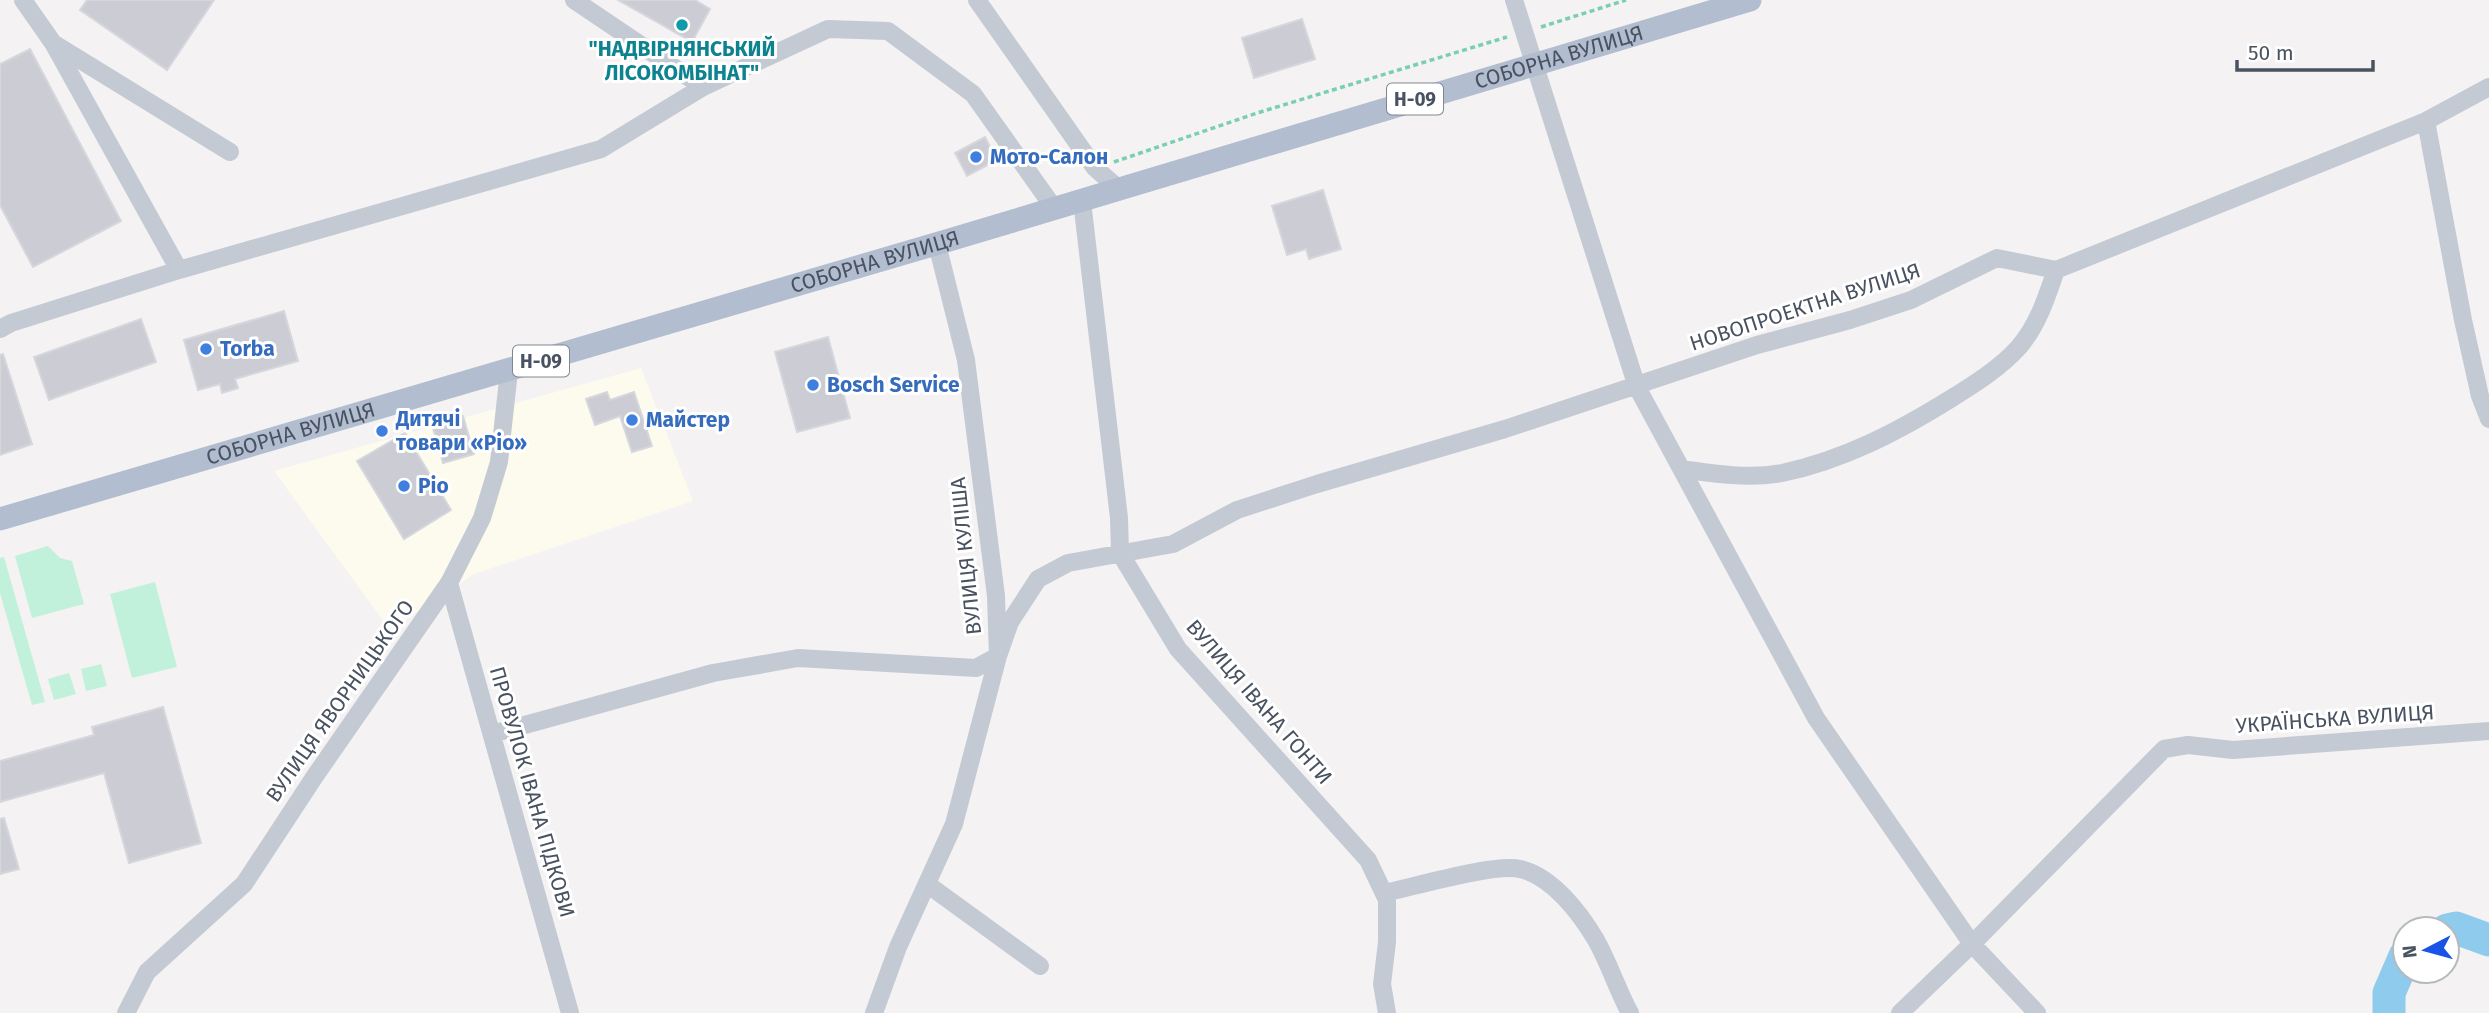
<svg xmlns="http://www.w3.org/2000/svg" width="2489" height="1013" viewBox="0 0 2489 1013" font-family="'Fira Sans',sans-serif">
	<style>
		.commercial { fill: #fdfbee }
		.green { fill: #c2f1db }
		.lines { fill: none; stroke-linecap: round; stroke-linejoin: round }
		.river { stroke: #8fcbed; stroke-width: 33 }
		.building { fill: #cccdd4; stroke: #d6d7dd; stroke-width: 2 }
		.path { stroke: #79cfb2; stroke-width: 3.5; stroke-dasharray: 5 3.5; stroke-linecap: butt }
		.minor { stroke: #c3cad3; stroke-width: 18 }
		.major { stroke: #b2bdd0; stroke-width: 23 }
		.culture-dot { fill: #0f9aa8; stroke: #fff; stroke-width: 2.5 }
		.shop-dot { fill: #3f7fe0; stroke: #fff; stroke-width: 2.5 }
		.labels { text-anchor: middle; dominant-baseline: central; stroke-width: 6; stroke-linejoin: round; paint-order: stroke }
		.shield { fill: #fff; stroke: #808690; stroke-width: 2 }
		.shield-label { font-size: 19px; font-weight: bold; fill: #495260 }
		.culture-label { font-size: 21px; font-weight: bold; fill: #0d838f; stroke: #fff }
		.street-label { font-size: 21px; fill: #495260; stroke: #fff }
		.shop-label { font-size: 21px; font-weight: bold; fill: #366cbe; stroke: #fff; text-anchor: start }
	</style>
	<rect width="100%" height="100%" fill="#f4f2f2"/>
	<path class="commercial" d="M641,368l52,133 -219,73 -84,56 -116,-159z"/>
	<path class="green" d="M48,546l12,12 12,3 12,43 -52,14 -17,-62z
		M4,557l41,145 -13,3 -32,-112v-35z
		M155,582l22,85 -45,11 -22,-84z
		M101,664l6,22 -21,5 -5,-22z
		M69,673l7,21 -22,6 -6,-21z"/>
	<g class="lines">
		<path class="river" d="M2447,930l9,-2 33,12
			M2389,1013v-20l16,-37"/>
	</g>
	<path class="building" d="M87,0h127l-47,70 -87,-60z
		M618,0h77l15,9 -18,33z
		M1302,19l13,40 -61,19 -12,-40z
		M30,49l91,172 -88,46 -33,-62v-141z
		M985,137l12,23 -30,16 -12,-23z
		M1323,190l18,59 -32,10 -3,-10 -19,6 -15,-49z
		M284,311l14,50 -63,18 3,9 -16,5 -2,-9 -22,6 -14,-50z
		M141,319l15,43 -107,38 -15,-43z
		M828,337l22,81 -53,14 -22,-80z
		M3,354l29,90 -32,11v-100z
		M607,392l3,8 24,-8 18,54 -20,6 -12,-36 -25,9 -9,-26z
		M463,416l11,38 -31,9 -11,-38z
		M405,433l46,77 -47,29 -47,-78z
		M163,707l38,136 -72,20 -25,-90 -104,29v-41l94,-26 -2,-8z
		M4,818l15,51 -19,5v-55z"/>
	<g class="lines">
		<path class="path" d="M1541,27l85,-27
			M1114,162l143,-49 250,-76"/>
		<path class="minor" d="M23,0l30,43 126,227
			M574,0l129,87 125,-58 60,2 85,63 81,114
			M977,0l118,168 24,21
			M1514,0l123,387 179,331 156,226 65,69
			M56,45l174,107
			M2426,121l37,199 17,76 9,23
			M1082,201l37,317 1,35 58,96 190,211 19,40v42l-5,42 5,29
			M0,329l11,-6 168,-53 422,-121 102,-62
			M1682,469c33,5 67,10 100,4 62,-13 117,-42 170,-75 24,-15 48,-30 67,-51 19,-22 28,-51 37,-77
			M449,583l121,430
			M492,734l221,-61 85,-15 178,10 22,-12 12,-34 28,-43 30,-16 105,-19 64,-34 80,-26 188,-55 252,-84 93,-25 61,-20 86,-42 59,12 370,-149 63,-34
			M927,884l113,82
			M1384,893c29,-6 111,-30 136,-24 32,7 60,44 76,71 13,23 21,49 34,73
			M126,1013l21,-41 97,-88 71,-108 134,-193 33,-65 17,-56 10,-91
			M874,1013l24,-66 56,-123 44,-168 -2,-60 -30,-236 -29,-116
			M1900,1013l72,-69 192,-195 24,-4 45,5 256,-19"/>
		<path class="major" id="s1" d="M0,519l956,-281 794,-238"/>
	</g>
	<circle class="culture-dot" cx="682" cy="25" r="7"/>
	<g class="shop-dot">
		<circle cx="976" cy="157" r="7"/>
		<circle cx="206" cy="349" r="7"/>
		<circle cx="813" cy="385" r="7"/>
		<circle cx="632" cy="420" r="7"/>
		<circle cx="382" cy="431" r="7"/>
		<circle cx="404" cy="486" r="7"/>
	</g>
	<g class="labels">
		<g class="shield">
			<rect x="1387" y="83.5" width="56" height="31" rx="5"/>
			<rect x="513" y="345.5" width="56" height="31" rx="5"/>
		</g>
		<g class="shield-label">
			<text x="1415" y="99">Н-09</text>
			<text x="541" y="361">Н-09</text>
		</g>
		<g class="culture-label">
			<text x="682" y="49">"НАДВІРНЯНСЬКИЙ<tspan x="682" dy="24">ЛІСОКОМБІНАТ"</tspan></text>
		</g>
		<g class="street-label">
			<text stroke="none"><textPath href="#s1" startOffset="1626">СОБОРНА ВУЛИЦЯ</textPath></text>
			<text stroke="none"><textPath href="#s1" startOffset="912">СОБОРНА ВУЛИЦЯ</textPath></text>
			<text transform="translate(1805 307) rotate(-18)">НОВОПРОЕКТНА ВУЛИЦЯ</text>
			<text stroke="none"><textPath href="#s1" startOffset="303">СОБОРНА ВУЛИЦЯ</textPath></text>
			<text transform="translate(966 556) rotate(-96)">ВУЛИЦЯ КУЛІША</text>
			<text transform="translate(340 701) rotate(-55)">ВУЛИЦЯ ЯВОРНИЦЬКОГО</text>
			<text transform="translate(1259 702) rotate(49)">ВУЛИЦЯ ІВАНА ГОНТИ</text>
			<text transform="translate(2335 719) rotate(-4)">УКРАЇНСЬКА ВУЛИЦЯ</text>
			<text transform="translate(532 792) rotate(74)">ПРОВУЛОК ІВАНА ПІДКОВИ</text>
		</g>
		<g class="shop-label">
			<text x="990" y="157">Мото-Салон</text>
			<text x="220" y="349">Torba</text>
			<text x="827" y="385">Bosch Service</text>
			<text x="396" y="419">Дитячі<tspan x="396" dy="24">товари «Ріо»</tspan></text>
			<text x="646" y="420">Майстер</text>
			<text x="418" y="486">Ріо</text>
		</g>
	</g>
	<g transform="translate(2426 950) rotate(264)"><circle r="33" fill="#ffffff" stroke="#b6babf" stroke-width="2"/>
	<path d="M0-5L12 26L0 18L-12 26Z" fill="#1954e7"/>
	<text y="-10" font-size="19" font-weight="bold" text-anchor="middle" fill="#495260">N</text>
	</g>
	<path d="M2237 60v10h136v-10" fill="none" stroke="#495260" stroke-width="3.5"/>
	<text x="2248" y="60" font-size="21" fill="#495260" stroke="#ffffff" stroke-width="5" paint-order="stroke">50 m</text>
</svg>
